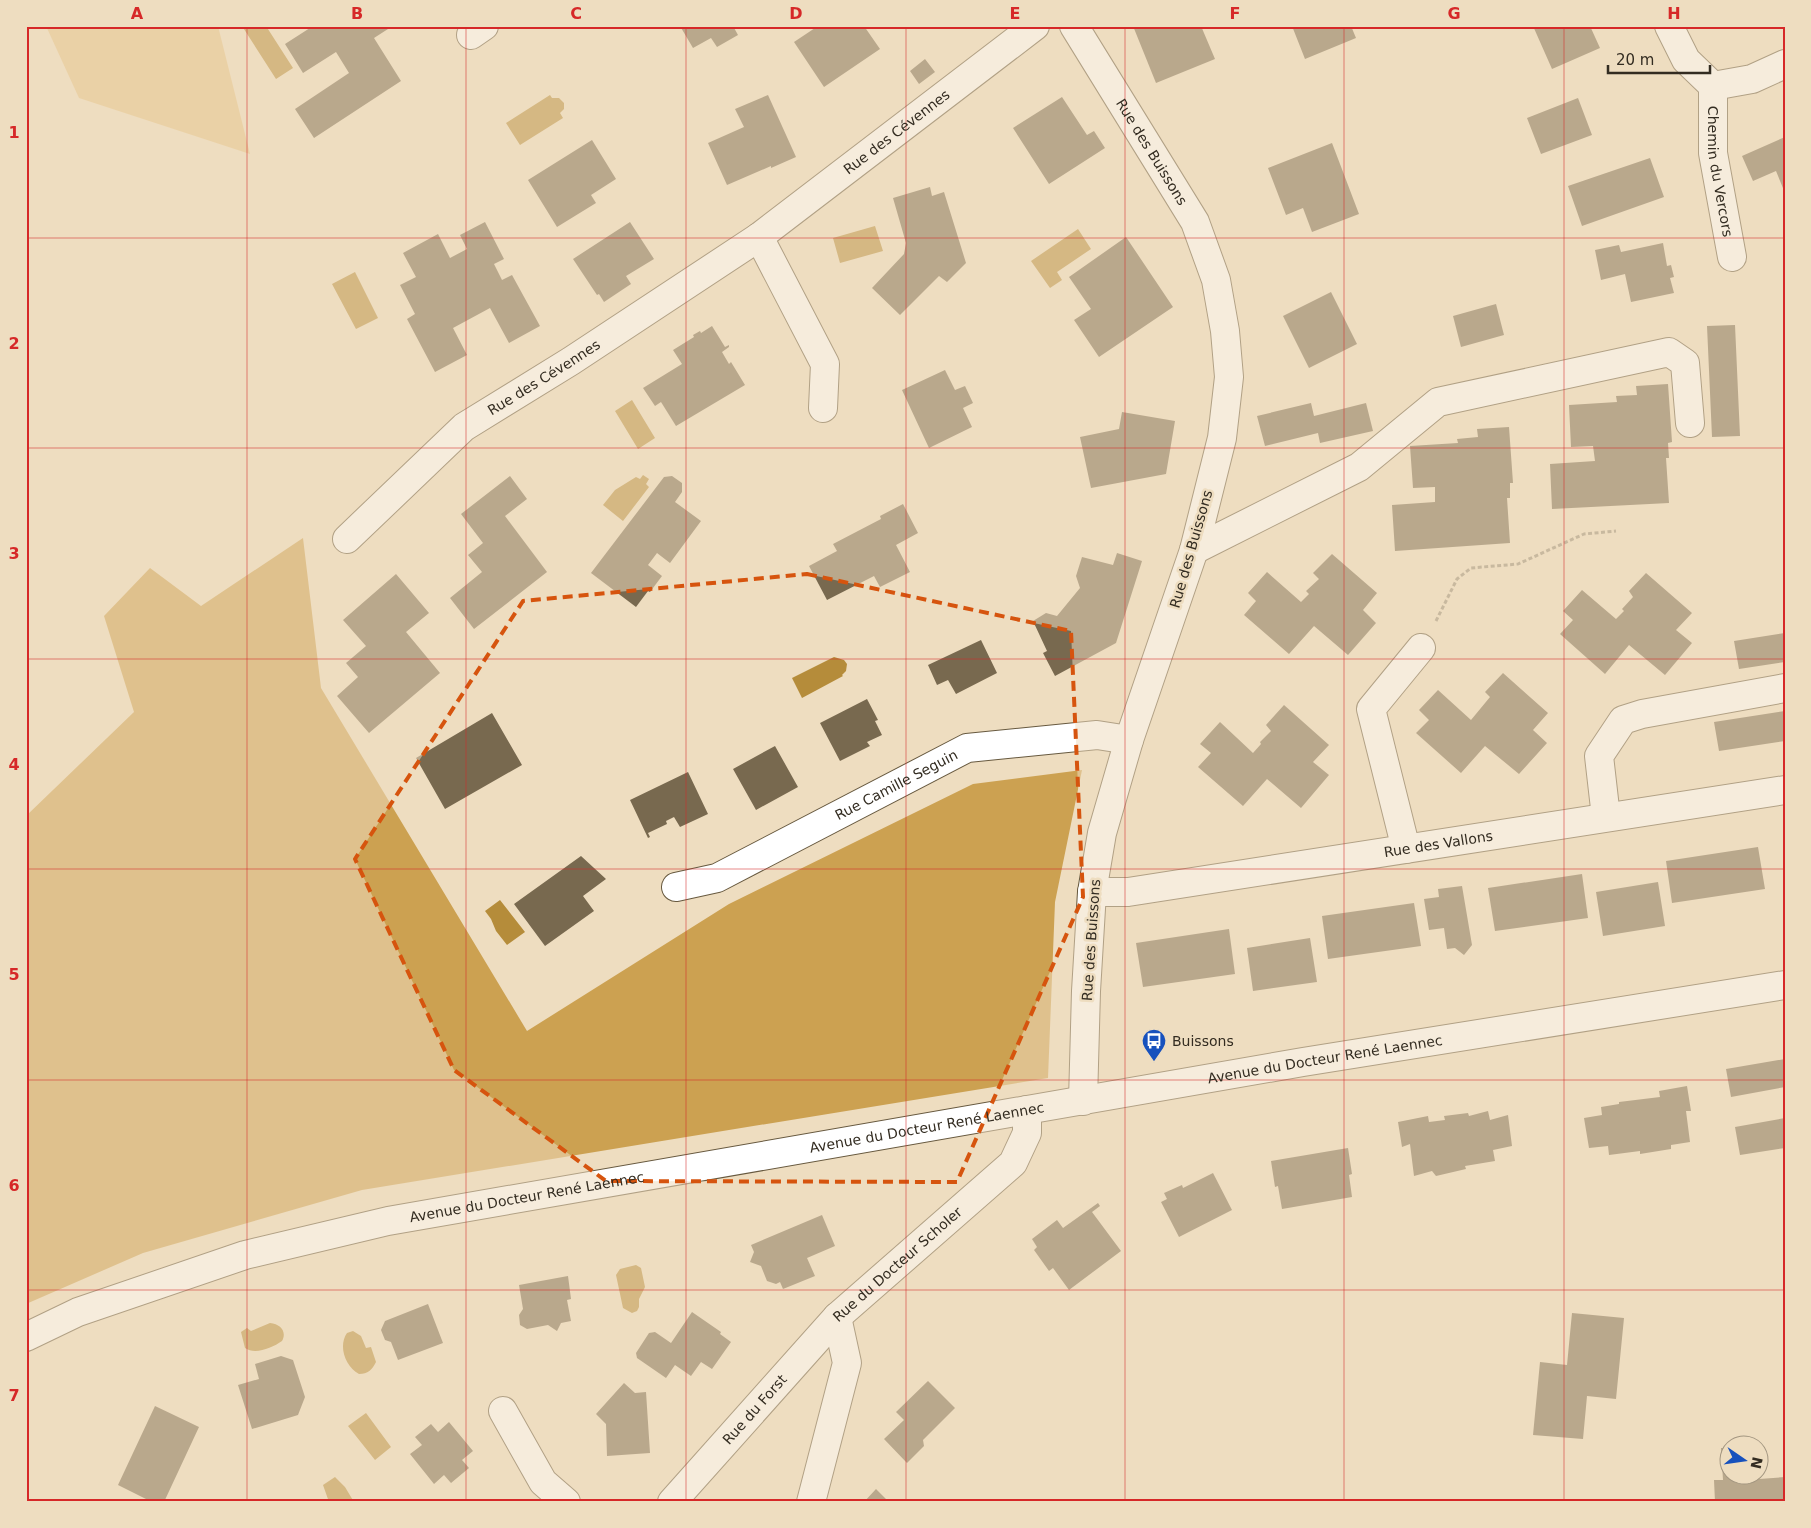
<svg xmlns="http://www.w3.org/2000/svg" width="1811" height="1528" viewBox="0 0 1811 1528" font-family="'DejaVu Sans',sans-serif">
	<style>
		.green { fill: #e5c488 }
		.forest { fill: #cca151 }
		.water { fill: #b58c3a }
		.building { fill: #78694f }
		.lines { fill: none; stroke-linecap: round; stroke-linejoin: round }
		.minor-casing { stroke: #67593f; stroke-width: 30 }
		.path { stroke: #9a8e79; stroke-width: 3; stroke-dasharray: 4 2.5; stroke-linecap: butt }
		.minor { stroke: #fff; stroke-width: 28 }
		.marked { fill: none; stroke: #d6540e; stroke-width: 4; stroke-dasharray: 10 6; stroke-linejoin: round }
		.grid { fill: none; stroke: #d62828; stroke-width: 1; stroke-opacity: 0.55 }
		.labels { text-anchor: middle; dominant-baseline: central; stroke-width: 5; stroke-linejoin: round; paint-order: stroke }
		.street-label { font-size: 14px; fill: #332c21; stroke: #eeddc0 }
		.poi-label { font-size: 14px; fill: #332c21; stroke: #eeddc0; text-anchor: start }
		.neatline { fill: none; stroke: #d62828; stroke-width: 2 }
		.grid-label { font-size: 16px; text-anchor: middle; font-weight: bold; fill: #d62828 }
	</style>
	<rect width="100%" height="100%" fill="#eeddc0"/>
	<path class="green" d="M46,26h172l32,128 -171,-56z"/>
	<path class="forest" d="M303,538l18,150 206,343 202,-127 244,-120 109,-14 -27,132 -7,176 -686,112 -219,63 -117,51v-488l108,-104 -30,-96 46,-48 51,38z"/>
	<path class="water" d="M242,26h24l27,42 -17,11z
		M550,95l2,3h7l5,5v6l-4,4 3,5 -43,27 -14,-22z
		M875,226l8,25 -43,12 -7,-25z
		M1078,229l13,20 -34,23 5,8 -12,8 -19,-27z
		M355,272l23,46 -22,11 -24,-45z
		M632,400l23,38 -17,11 -23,-38z
		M643,475l6,4 -3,5 3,3 -26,34 -20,-16 12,-15 21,-13 4,2z
		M834,657l10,3 3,4 -1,7 -4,4 1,1 -41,22 -10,-20z
		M500,900l25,32 -18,13 -11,-14 -5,-12 -6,-8z
		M636,1265l5,3 4,19 -6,12v8l-2,4 -5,2 -9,-5 -7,-33 4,-6z
		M270,1323c11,1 17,9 12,18 -10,7 -27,14 -37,7l-4,-16 6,-4 4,3z
		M353,1331l8,5 5,12 5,-1 5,15c-4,8 -8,12 -17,12 -14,-8 -21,-28 -12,-41z
		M366,1413l25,34 -16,13 -27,-34z
		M335,1477l10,10 9,15h-25l-6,-17z"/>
	<path class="building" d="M313,26h73l2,3 -14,9 27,43 -87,57 -19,-29 54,-36 -13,-21 -33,21 -18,-29z
		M680,26h53l5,9 -21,12 -6,-9 -18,10z
		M818,26h46l16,23 -56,38 -30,-45z
		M1133,26h68l14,33 -59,24z
		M1292,26h59l5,12 -51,21z
		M1533,26h57l10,22 -48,21z
		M925,59l10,13 -16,12 -9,-13z
		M768,95l28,62 -25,11v-2l-44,19 -19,-42 36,-16 -9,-18z
		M1062,97l25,38 7,-4 11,17 -56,36 -36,-56z
		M1578,98l14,37 -51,19 -14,-36z
		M1785,137v56l-9,-22 -23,10 -11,-25z
		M592,140l24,39 -25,16 5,8 -39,24 -29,-47z
		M1332,143l27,71 -47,18 -9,-24 -17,7 -18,-47z
		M1650,158l14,39 -82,29 -14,-40z
		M930,187l2,9 12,-4 22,71 -19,19 -8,-6 -39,39 -28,-27 32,-34 2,-11 -13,-45z
		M485,222l19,37 -10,5 8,16 10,-5 28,51 -31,17 -19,-35 -37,20 14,27 -32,17 -28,-53 8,-5 -15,-29 16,-8 -13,-24 35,-19 12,24 17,-9 -7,-14z
		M630,222l24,37 -28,17 5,8 -27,18 -5,-8 -2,1 -24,-36z
		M1126,237l47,70 -74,50 -25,-37 17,-11 -22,-32z
		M1663,243l4,23 4,-1 3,12 -4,1 4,15 -43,9 -6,-28 -24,6 -6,-30 24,-5 2,7z
		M1331,292l26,52 -48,24 -26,-52z
		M1496,304l8,31 -43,12 -8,-31z
		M1735,325l5,111 -28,1 -5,-111z
		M712,326l13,21 4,-2v2l-7,5 7,12 2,-2 14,23 -69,41 -15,-24 -6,4 -12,-18 39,-24 -9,-14 21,-13 -1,-2 7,-4 1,2z
		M945,370l10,20 10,-4 8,17 -10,5 9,19 -43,21 -27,-58z
		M1668,384l4,58 -4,1 1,15h-3l3,45 -117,6 -2,-45 45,-3 -2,-15 -22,1 -2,-42 48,-3 -1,-6 21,-1 -1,-9z
		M1311,403l3,13 52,-13 7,28 -53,12 -2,-10 -53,13 -8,-30z
		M1122,412l53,9 -9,53 -75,14 -11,-51 39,-8z
		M1509,427l4,56h-3v15h-3l3,45 -115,8 -3,-46 43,-3v-15l-22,1 -3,-42 48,-3 -1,-4 21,-2 -1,-8z
		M510,476l17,23 -22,17 42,56 -73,57 -24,-31 32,-26 -14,-17 15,-12 -22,-29z
		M672,476l10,7v9l-7,10 26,19 -31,42 -13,-10 -9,12 14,11 -12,16 -2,-1 -12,16 -45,-34 73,-96z
		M903,504l15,29 -22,12 14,27 -30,15 -6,-11 -47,24 -18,-34 28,-15 -4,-7 48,-25 -1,-3z
		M1117,553l25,8 -26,82 -61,33 -12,-23 4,-2 -14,-30 13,-8 11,3 23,-28 -4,-12 6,-19 31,8z
		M1332,554l45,39 -14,17 13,13 -28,32 -34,-29 -25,28 -45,-39 12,-14 -8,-8 19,-21 34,30 8,-8 -3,-3 13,-12 -6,-6z
		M1646,573l46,40 -16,17 16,13 -27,32 -36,-30 -24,29 -45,-40 13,-14 -10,-9 19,-21 34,29 8,-8 -2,-2 11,-12 -4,-6z
		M396,574l33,39 -23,19 34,41 -71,60 -32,-37 21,-19 -12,-14 20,-17 -23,-26z
		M1785,633v29l-46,7 -5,-28z
		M981,640l16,33 -41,21 -8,-14 -11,5 -9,-20z
		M1503,673l45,40 -15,17 14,13 -28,31 -34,-28 -24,27 -45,-40 13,-13 -10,-10 19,-20 33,30 19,-23 -5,-5z
		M867,699l11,21 -3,1 7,14 -15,7 3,4 -30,15 -20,-38z
		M1284,705l45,40 -16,17 16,13 -28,33 -34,-29 -24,27 -45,-39 13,-14 -11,-9 20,-22 33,31 8,-9 -1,-2 11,-11 -5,-6z
		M1785,711v30l-66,10 -5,-29z
		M492,713l30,52 -77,44 -29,-51z
		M775,746l23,41 -42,23 -23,-41z
		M688,772l20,42 -28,13 -6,-10 -8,4 1,3 -19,9 2,4 -2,1 -18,-38z
		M1758,847l7,42 -93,14 -6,-42z
		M581,856l25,23 -23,17 11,15 -49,35 -31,-42z
		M1582,874l6,44 -93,13 -7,-43z
		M1658,882l7,44 -62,10 -7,-44z
		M1462,886l10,59 -8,10 -9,-7 -8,1 -3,-21 -15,2 -5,-31 15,-2 -1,-8z
		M1414,903l7,43 -93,13 -6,-43z
		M1229,929l6,45 -92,13 -7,-44z
		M1310,938l7,44 -64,9 -6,-43z
		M1785,1059v28l-54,10 -5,-28z
		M1687,1086l4,25h-5l4,31 -19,3v4l-31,5v-3l-31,4 -1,-9 -19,2 -5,-30 18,-3 -1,-8 18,-3v-2l41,-5 -1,-6z
		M1488,1111l2,9 18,-5 4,31 -19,4 2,11 -30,5 1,3 -30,7 -4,-5 -18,5 -4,-32 -8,3 -4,-25 30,-6 1,6 16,-2 -1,-4 24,-3 1,3z
		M1785,1118v30l-45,7 -5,-28z
		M1348,1148l4,26 -3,1 3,22 -70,12 -4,-23 -3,1 -4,-26z
		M1213,1173l19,37 -53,27 -18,-35 6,-3 -3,-6 18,-8 1,3z
		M1098,1203l2,3 -8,6 29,39 -52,39 -16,-22 -4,3 -15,-21 3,-3 -5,-8 25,-19 6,8z
		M822,1215l13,31 -28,12 8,18 -32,13 -3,-7 -4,2 -9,-3 -6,-15 -11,-4 4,-10 -3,-7z
		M568,1276l3,23 -4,1 4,21 -10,2 -4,8 -9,-6 -21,4 -7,-4 -1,-10 4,-6 -4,-24z
		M428,1304l15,39 -45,17 -7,-18 -6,-2 -4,-10 4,-9z
		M692,1312l29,20 -1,2 11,8 -19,27 -11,-7 -10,14 -16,-11 -9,13 -29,-20 -1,-5 13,-20 6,-1 16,11z
		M1572,1313l52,5 -8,81 -29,-3 -4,43 -50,-4 7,-73 27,3z
		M281,1356l12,4 12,37 -7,18 -46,14 -14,-44 21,-6 -4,-15z
		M928,1381l27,27 -32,32 1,6 -17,17 -23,-24 20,-19 -8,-8z
		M624,1383l11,10 11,-1 4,61 -43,3 -1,-32 -10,-10z
		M155,1406l44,21 -35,75h-12l-34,-17z
		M449,1422l24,29 -11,9 7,8 -18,15 -7,-8 -10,9 -24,-30 12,-9 -7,-8 16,-13 7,8z
		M1721,1448h7v28l31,-1v4l26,-2v25h-70l-1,-22h9z
		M876,1489l10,10 -2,3h-20z"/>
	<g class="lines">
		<defs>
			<g id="minor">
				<path id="s1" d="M1074,26l121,196 21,58 9,51 4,46 -7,61 -28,112 -65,190 -27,93 -10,59 -6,99 -3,110"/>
				<path d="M1669,26l17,34 27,26 39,-7 33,-15"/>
				<path d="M471,35l13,-9"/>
				<path id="s2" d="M1713,86v67l19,104"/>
				<path d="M759,237l66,127 -2,44"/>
				<path id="s3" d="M347,539l117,-112 107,-66 188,-124 276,-211"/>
				<path d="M1194,550l165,-83 79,-65 231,-50 16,11 5,60"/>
				<path d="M1606,817l-7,-61 24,-36 19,-6 143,-26"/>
				<path d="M1406,849l-35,-140 50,-61"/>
				<path id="s4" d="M676,887l41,-9 250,-130 130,-13 32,5"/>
				<path id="s5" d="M1092,892h36l657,-102"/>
				<path id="s6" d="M26,1337l52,-25 167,-57 143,-34 915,-159 482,-77"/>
				<path d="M503,1411l40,71 23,20"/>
				<path id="s7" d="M672,1502l165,-185 176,-154 14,-30v-23"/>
				<path d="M811,1502l36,-139 -10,-46"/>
			</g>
		</defs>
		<use href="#minor" class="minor-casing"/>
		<path class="path" d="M1436,621l21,-42 14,-11 47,-4 66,-30 32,-3"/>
		<use href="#minor" class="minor"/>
	</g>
	<path d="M0 0H1811V1528H0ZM807,574l264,57 12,266 -126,285 -351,-1 -152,-111 -99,-211 168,-258z" fill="#eeddc0" fill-opacity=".55" fill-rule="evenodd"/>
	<path class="marked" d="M807,574l264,57 12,266 -126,285 -351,-1 -152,-111 -99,-211 168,-258z"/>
	<path class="grid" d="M247,26v1476M466,26v1476M686,26v1476M906,26v1476M1125,26v1476M1344,26v1476M1564,26v1476M26,238h1759M26,448h1759M26,659h1759M26,869h1759M26,1080h1759M26,1290h1759"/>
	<defs>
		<symbol id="bus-pin" viewBox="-11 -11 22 30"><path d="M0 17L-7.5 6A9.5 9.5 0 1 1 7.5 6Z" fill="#1751bd" stroke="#eeddc0"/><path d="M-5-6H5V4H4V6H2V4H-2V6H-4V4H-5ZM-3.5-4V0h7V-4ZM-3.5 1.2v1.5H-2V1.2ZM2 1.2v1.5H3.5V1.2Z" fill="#fff"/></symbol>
	</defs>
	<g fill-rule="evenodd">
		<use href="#bus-pin" x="1140" y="1027" width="28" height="38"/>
	</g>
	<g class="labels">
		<g class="street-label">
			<text stroke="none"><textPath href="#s3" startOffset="686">Rue des Cévennes</textPath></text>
			<text stroke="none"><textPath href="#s1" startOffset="148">Rue des Buissons</textPath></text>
			<text stroke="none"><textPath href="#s2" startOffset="86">Chemin du Vercors</textPath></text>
			<text stroke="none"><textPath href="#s3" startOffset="256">Rue des Cévennes</textPath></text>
			<text transform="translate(1191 549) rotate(-74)">Rue des Buissons</text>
			<text stroke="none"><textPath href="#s4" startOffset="244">Rue Camille Seguin</textPath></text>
			<text stroke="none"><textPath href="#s5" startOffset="350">Rue des Vallons</textPath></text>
			<text transform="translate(1091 940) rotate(-86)">Rue des Buissons</text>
			<text stroke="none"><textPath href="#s6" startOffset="1332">Avenue du Docteur René Laennec</textPath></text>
			<text stroke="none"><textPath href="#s6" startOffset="928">Avenue du Docteur René Laennec</textPath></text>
			<text stroke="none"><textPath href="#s6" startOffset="522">Avenue du Docteur René Laennec</textPath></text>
			<text stroke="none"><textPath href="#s7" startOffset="328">Rue du Docteur Scholer</textPath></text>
			<text stroke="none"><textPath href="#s7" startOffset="124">Rue du Forst</textPath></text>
		</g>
		<g class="poi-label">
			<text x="1172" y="1041">Buissons</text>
		</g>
	</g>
	<rect width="1811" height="1528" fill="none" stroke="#eeddc0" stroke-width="55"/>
	<g transform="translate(1744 1460) rotate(103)"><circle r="24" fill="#eeddc0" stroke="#a39680"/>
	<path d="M0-4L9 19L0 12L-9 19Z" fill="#1751bd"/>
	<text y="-8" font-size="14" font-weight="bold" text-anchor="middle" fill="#332c21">N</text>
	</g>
	<path d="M1608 65v8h102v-8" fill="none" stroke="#332c21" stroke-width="2.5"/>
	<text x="1616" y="65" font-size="15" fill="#332c21" stroke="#eeddc0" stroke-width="4" paint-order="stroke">20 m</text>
	<rect x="28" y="28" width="1756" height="1472" class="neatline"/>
	<g class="grid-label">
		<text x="137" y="19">A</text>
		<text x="357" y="19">B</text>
		<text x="576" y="19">C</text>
		<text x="796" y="19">D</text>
		<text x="1015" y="19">E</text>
		<text x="1235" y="19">F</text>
		<text x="1454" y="19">G</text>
		<text x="1674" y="19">H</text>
		<text x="14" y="138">1</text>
		<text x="14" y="349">2</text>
		<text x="14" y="559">3</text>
		<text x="14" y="770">4</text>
		<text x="14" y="980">5</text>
		<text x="14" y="1191">6</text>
		<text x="14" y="1401">7</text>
	</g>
</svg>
